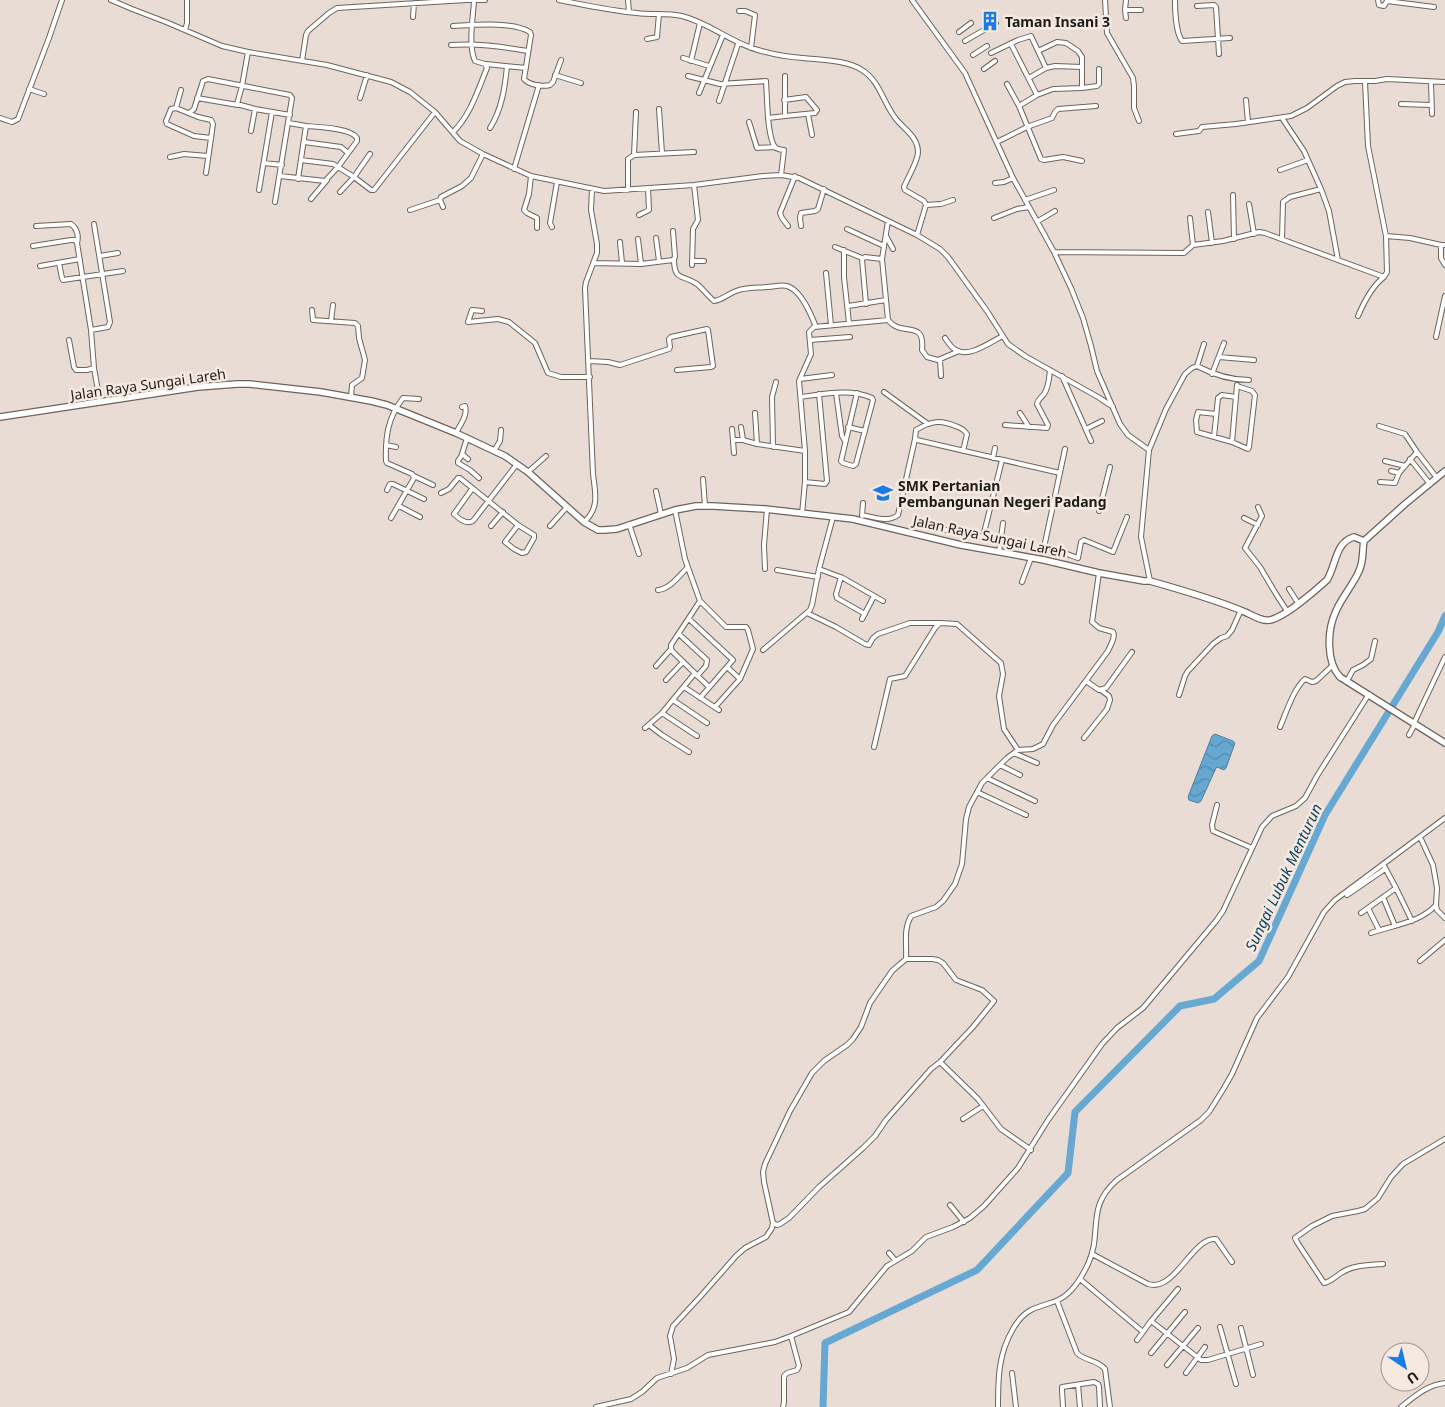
<svg xmlns="http://www.w3.org/2000/svg" width="1445" height="1407" viewBox="0 0 1445 1407" font-family="'Noto Sans',sans-serif">
	<style>
		.water { fill: url(#water-waves); stroke: #517e9a }
		.lines { fill: none; stroke-linecap: round; stroke-linejoin: round }
		.river { stroke: #66a8d1; stroke-width: 7 }
		.street-casing { stroke: #6e635d; stroke-width: 6 }
		.secondary-casing { stroke: #6e635d; stroke-width: 8 }
		.street { stroke: #fff; stroke-width: 4 }
		.secondary { stroke: #fff; stroke-width: 5.5 }
		.labels { text-anchor: middle; dominant-baseline: central; stroke-width: 5; stroke-linejoin: round; paint-order: stroke }
		.poi-label { font-size: 14px; font-weight: bold; fill: #1f1b19; stroke: #f5e9e2; text-anchor: start }
		.street-label { font-size: 14px; fill: #1f1b19; stroke: #f5e9e2 }
		.water-label { font-size: 15px; font-style: italic; fill: #0e4460; stroke: #f5e9e2 }
	</style>
	<defs>
		<pattern id="water-waves" width="16" height="10" patternUnits="userSpaceOnUse" patternTransform="scale(1.25)"><rect width="16" height="10" fill="#66a8d1"/><path d="M0 5q4-4 8 0t8 0" fill="none" stroke="#5388a9"/></pattern>
	</defs>
	<rect width="100%" height="100%" fill="#e8dcd5"/>
	<path class="water" d="M1215,734l18,7 2,2 -9,25 -2,2 -7,-3 -1,1 -15,33 -3,2 -9,-3 -1,-3 24,-61z"/>
	<g class="lines">
		<path class="river" d="M823,1407l2,-64 152,-73 91,-97 7,-61 105,-106 34,-7 45,-38 66,-146 113,-183 7,-16"/>
		<defs>
			<path id="street" d="M111,0l21,9 34,13 56,24 26,6 79,13 64,17 19,10 25,20 25,29 23,13 48,22 73,15 90,-6 69,-9 18,-1 18,3 118,57 23,14 8,8 39,54 21,33 17,12 73,41 15,10
				M559,0c25,5 52,11 78,13 15,2 30,0 45,3 28,7 49,27 76,34 14,4 30,7 45,8 17,2 44,2 59,12 18,11 21,33 34,49 8,10 22,18 22,33 0,9 -11,27 -14,35l1,3 19,11 2,4 -9,30
				M628,0l1,12
				M912,0l53,73 48,105 41,74 17,36 12,30 8,28 6,25 23,53 8,11 21,15
				M1105,0l2,33 26,45 1,8v22l5,13
				M1175,0c0,10 1,33 7,41l48,-3
				M1378,0l1,5 5,1 3,-5 47,6
				M1197,6l17,-1 2,2 3,47
				M1125,10h16
				M739,11h6l10,4 -4,33
				M413,17l1,-14
				M1126,18l-1,-8 1,-10
				M453,26c21,-1 58,-5 77,6l1,3 -7,44c5,6 18,8 26,6l3,-3 8,-22
				M185,30l2,-7v-23
				M959,32l12,-9
				M647,39l10,-2 2,-23
				M965,41l31,-18
				M1011,44l26,51 -18,11 22,53 3,1 19,-3 19,4
				M451,45c27,-2 51,2 77,6
				M1038,51l19,-9 9,1 12,8 4,6v31
				M248,52l-6,34 -5,18 18,5 35,6
				M991,53l27,-13 13,-4 15,32
				M973,55l14,-9
				M683,58l26,8
				M302,61l4,-26 2,-4 21,-18 8,-5 129,-8h19
				M691,61l9,-38
				M486,64l40,4
				M984,69l11,-8
				M555,75l26,8
				M688,76l32,8 46,-3 2,37 17,-2v-40
				M1029,78l17,-10 9,-2 27,1
				M1365,82l3,64 18,90 24,2 31,7h4
				M1431,82l1,32
				M1007,84l12,22
				M29,89l15,5
				M699,93l24,-58
				M1037,95l16,-6 29,-1 15,-2 2,-2v-15
				M197,98l41,7
				M360,98l7,-23
				M784,100l22,-3 11,13 -2,3 -30,3
				M1246,100l2,22
				M719,101l19,-57
				M1401,104l30,1
				M176,108l5,-18
				M659,109l3,44
				M189,113l5,-4 9,-28 5,-2 82,16 2,3 -17,104
				M808,114l4,21
				M0,118l12,4 6,-3 31,-81 13,-38
				M768,118c1,7 2,25 8,30 2,1 6,2 8,2l-3,25
				M1282,118l22,33 17,38 8,22 9,49
				M749,122l8,26 18,-1
				M289,123l17,3 -8,53
				M490,128c12,-19 15,-41 17,-62
				M251,131l4,-22
				M453,132c17,-16 25,-42 34,-64l-2,-4 -10,-3c-7,-15 -2,-43 -1,-60
				M1176,134l23,-3 3,-4 34,-3 55,-8 16,-8 30,-22 8,-4 10,-1h20l12,-2 58,3
				M304,142l37,5 7,6
				M997,142l30,-15 25,-9 3,-6 3,-3 38,-3
				M634,155l60,-3
				M170,157l14,-3 24,2
				M301,160l32,4 21,13 17,13h3l61,-78
				M264,163l18,2
				M514,169l25,-84
				M1280,170l28,-10
				M206,173l5,-35 -17,-2 -27,-12 -1,-3 5,-12 5,-1 22,9 13,3 2,4 -2,14
				M280,176l45,5 13,-14 19,-26v-3c-6,-10 -39,-11 -51,-12
				M531,176l-2,18 -5,16 3,3 10,5v10
				M995,183l9,-1 9,-4
				M259,190l13,-78
				M628,190v-31l6,-4 2,-43
				M340,192l14,-15 16,-23
				M1233,195l1,44
				M311,199l16,-19
				M1025,200l29,-10
				M1249,204l5,30
				M926,205l15,-1 12,-4
				M443,207l-3,-7 1,-3 21,-11 9,-8 12,-24
				M410,210l30,-10
				M1208,212l4,31
				M639,215l10,-5 -1,-22
				M994,218l23,-9 12,-2
				M1190,218l3,27 30,-4 36,-9 6,1 119,44 3,-5 -1,-36
				M888,221l-6,38 6,61c14,18 37,-2 34,30l5,7 11,3 21,-9
				M1038,221l17,-10
				M36,226l35,-2c6,4 8,12 6,19
				M788,226l-6,-8 -2,-5 15,-37
				M801,226l-1,-8 1,-5 14,-2 3,-2 6,-20
				M552,227l-2,-4 7,-41
				M847,229l37,17
				M886,236l7,13
				M656,238l3,23
				M638,239l3,25
				M1282,239l1,-37 7,-5 31,-8
				M620,242l2,21
				M1441,245v13l4,7
				M33,246l38,-6h4l2,3 14,87 3,38 6,34
				M835,247l27,11
				M844,250v27l5,46
				M1054,252l130,1 9,-8
				M100,256l18,-3
				M674,259c0,23 9,15 23,25 6,5 11,12 17,17 8,-1 14,-7 22,-10 10,-4 20,-3 31,-4 6,0 14,-3 20,-1 14,4 24,28 29,41
				M692,261h12
				M59,263l3,15 1,2 60,-9
				M594,263l47,1 32,-4 2,-3 -2,-26
				M692,265l1,-36 5,-9 -4,-35
				M40,266l40,-7
				M826,273l5,52
				M866,304l-4,-45 3,-2 17,2
				M848,306l38,-6
				M312,310l1,10 42,3 3,3 1,12 6,22 -3,18 -10,7 -1,12
				M482,311l-10,-1 -4,12 30,-3 11,3 26,21 13,30 13,4h29
				M1358,316c6,-14 14,-30 26,-39
				M331,321l2,-16
				M91,330l17,-3 2,-5 -16,-98
				M1436,337l9,-41
				M945,338c3,4 6,10 11,12 14,8 34,-8 47,-14
				M69,340l5,27 2,3h11l7,-2
				M810,340l40,-3
				M1219,357l35,3
				M940,360l1,16
				M589,361l19,1 12,3 49,-16 1,-2 -1,-8 2,-2 36,-8 1,1 5,36 -2,1 -34,3
				M1197,366l7,-22
				M1212,374l12,-31
				M1062,376l29,65
				M800,379l32,-4
				M884,392l44,32
				M836,393l6,43 3,5
				M801,397c23,-3 50,-9 71,1l1,2 -17,64 -3,2 -10,-3 -2,-2 16,-68
				M755,413l2,31
				M1020,413l9,14
				M1216,414l-18,-2 -2,8 1,12 35,10 16,7 1,-2 6,-52 -3,-4 -15,-5
				M1005,425l42,3 1,-3 -11,-21c1,-5 4,-6 7,-10 5,-7 5,-16 6,-24
				M1379,426l26,8 12,18
				M741,427l2,13
				M848,427l17,4
				M732,429l2,24
				M1086,429l16,-8
				M456,433c4,-8 12,-18 9,-27l-3,1
				M1214,437l4,-39 4,-3 14,2
				M467,438l-5,16 6,5
				M733,440h10l14,4 48,7
				M1232,442l5,-57
				M386,445l10,2
				M773,447l-1,-50 4,-15
				M494,451l6,-10 1,-11
				M963,451l4,-17c-3,-5 -5,-5 -9,-7 -17,-7 -26,-7 -42,3l-1,8 2,2c47,11 95,22 143,33
				M462,455l-4,6v2l12,7 9,8
				M993,458l2,-10
				M1410,459l20,25
				M1385,461l20,5
				M1391,471l8,2
				M528,472l18,-16
				M414,476l19,9
				M703,479l2,27
				M805,482l20,2 2,-3 -8,-87
				M1380,482l15,1 4,-10 18,-21 20,26
				M472,489l-18,25c5,5 12,11 19,7l44,-57
				M387,490l3,-6h3l31,15
				M656,491l5,23
				M441,493l8,-4 9,-11h2l58,47 16,10v3l-8,14 -4,1 -8,-4 -9,-7 13,-17
				M399,506l21,11
				M1258,507l4,9 -17,32 15,19 16,27 11,17
				M675,510l10,49 15,42 26,26h20l2,3 5,19 -13,30 -25,28
				M1099,511l11,-44
				M802,514l3,-32v-31l-6,-70 12,-27 -2,-22 5,-5 74,-7
				M862,515c12,2 26,8 36,0l17,-76
				M862,516l1,-13
				M391,518l23,-40 -2,-4 -25,-11 -1,-2c-1,-24 2,-44 17,-63l16,1
				M1244,518l14,7
				M584,522c16,-14 11,-30 9,-48l-8,-186 1,-6 11,-29v-9l-6,-34 1,-21
				M629,524l10,30
				M491,526l12,-14
				M550,526l17,-19
				M936,528l47,9 19,-77
				M999,552l4,-29
				M1043,552l22,-103
				M1042,553c12,-6 24,1 36,5l3,-16 3,-2 29,12 14,-35
				M765,569l-1,-24 3,-36
				M819,569l24,9 40,23
				M777,570l41,7
				M841,577l-5,17 1,4 28,16
				M1150,581l-9,-44 8,-87 17,-41 19,-35 7,-6 5,-2c17,9 33,14 52,14
				M1022,582l9,-24
				M1289,589l9,14
				M658,590c12,-1 21,-14 29,-22
				M700,601l-29,44v4l2,3 36,35
				M807,613l29,14 29,17 4,1 4,-7 5,-4 32,-11h30
				M689,619l44,41 -33,38
				M862,619l12,-23
				M679,634l28,26 -1,6 -9,10
				M763,650l47,-40 2,-5 7,-36 14,-52
				M656,666l15,-17
				M727,667l13,12
				M666,680l17,-18
				M1086,681l13,9 7,-2 26,-36
				M1347,681l6,-11 10,-5 8,-6 4,-18
				M684,687l35,23
				M1179,695l6,-19 3,-5 25,-27 8,-6 6,-2 5,-6 9,-20
				M673,700l34,23
				M662,713l35,23
				M1414,723l31,-66
				M649,725l13,10 27,17
				M1280,727c6,-14 14,-39 25,-48l7,3 4,-1 16,-15
				M645,728l17,-15 33,-40
				M1409,735l6,-11
				M1084,738l23,-29 3,-9 -1,-4 -8,-6
				M874,747l16,-68 15,-3 30,-48 5,-5 17,1 44,39 2,11 -4,22 5,33 14,21
				M1014,753l23,10
				M1000,765l20,10
				M987,778l48,23
				M977,792l49,23
				M1217,805l-5,20 1,6 39,17
				M1420,837l13,28 4,23 -1,17 1,5 8,8
				M1383,864l13,24 16,33
				M1347,895l38,-26
				M1383,897l12,29
				M1368,908l11,22
				M1361,913l35,-25
				M1371,933c22,-8 49,-10 65,-28
				M906,959h26l6,1 5,3 13,17 26,10 12,11 -21,26 -33,35 38,37 23,30 30,21
				M1420,961l25,-21
				M963,1119l20,-13
				M950,1205l14,17
				M773,1223l4,2 3,-1 9,-6 30,-31 44,-39 12,-12 11,-16 45,-51 9,-7
				M889,1253l6,7
				M1092,1254l56,30c27,9 45,-48 68,-45l16,23
				M1383,1264c-14,1 -30,1 -42,9 -6,4 -11,9 -17,10l-27,-41 -2,-4 17,-12 20,-10 26,-5 7,-2 13,-11 13,-21 12,-13 42,-25
				M1080,1279l63,53 8,-11 50,39h7l53,-16
				M1057,1301l20,52c8,8 21,7 28,16l5,38
				M1151,1321l27,-32
				M1220,1327l16,57
				M1241,1328l12,47
				M1137,1340l6,-8
				M1151,1353l34,-41
				M1167,1365l31,-37
				M1012,1373l4,34
				M1186,1373l19,-26
				M671,1374l3,-15 -4,-23 3,-10 27,-29 36,-41 9,-8 21,-11 6,-9 1,-5 -9,-41 -1,-10 2,-8 25,-53 22,-38 12,-12 23,-16 6,-6 8,-12 9,-24 22,-32 14,-12c1,-15 -3,-29 5,-43l25,-9 7,-6 12,-17 7,-20 4,-45 3,-12 13,-24 25,-25 11,-8 15,-1 10,-5 10,-19 55,-74c2,-5 8,-14 5,-19l-14,-4 -7,-6 7,-49
				M1078,1385l2,22
				M596,1407l35,-8 11,-7 15,-14 30,-10 21,-13 67,-13 16,-6 58,-24 38,-46 25,-15 14,-14 27,-10 17,-9 14,-12 34,-38 30,-48 54,-76 15,-16 26,-20 73,-87 7,-10 39,-84 10,-11 24,-10 9,-8 12,-22 52,-82
				M783,1407l1,-5v-26l3,-3 10,-3 2,-4 -8,-30
				M998,1407c0,-27 0,-53 15,-78 4,-7 10,-15 18,-19 8,-4 17,-6 25,-9 15,-6 25,-22 32,-37 15,-32 -3,-56 29,-84l84,-60 8,-8 15,-24 8,-14 25,-56 31,-41 36,-65 11,-12 110,-82
				M1063,1407l-1,-17v-3l32,-5 4,2 1,3 1,20
				M1401,1407c14,-11 26,-22 44,-24"/>
			<path id="secondary" d="M0,417l198,-30 39,-3h13l71,8 50,9 16,4 69,28 49,23 23,16 56,50 14,8h6l13,-1 58,-19 21,-4h17l52,3 88,10 108,26 83,15 55,13 45,8h6c32,9 64,18 95,31 7,3 18,10 25,8 15,-3 45,-29 57,-40 9,-14 8,-38 27,-43l10,4
				M1445,471l-40,33 -41,37c-2,10 0,20 -5,30 -6,14 -17,26 -23,40 -9,19 -10,51 4,66l105,66"/>
		</defs>
		<use href="#street" class="street-casing"/>
		<use href="#secondary" class="secondary-casing"/>
		<use href="#street" class="street"/>
		<use href="#secondary" class="secondary"/>
	</g>
	<defs>
		<symbol id="building-bare" viewBox="-9 -9 18 18"><path d="M-4-6H4V6H1V3H-1V6H-4ZM-2.5-4.3h1.7v1.8h-1.7ZM.8-4.3h1.7v1.8H.8ZM-2.5-1h1.7V.8h-1.7ZM.8-1h1.7V.8H.8Z" fill="#197ce4" stroke="#f5e9e2" stroke-width="2.5" paint-order="stroke"/></symbol>
		<symbol id="school-bare" viewBox="-9 -9 18 18"><path d="M0-5L7-2L0 1L-7-2ZM-4 1L0 2.5L4 1V4Q0 6-4 4Z" fill="#197ce4" stroke="#f5e9e2" stroke-width="2.5" paint-order="stroke"/></symbol>
	</defs>
	<g fill-rule="evenodd">
		<use href="#building-bare" x="976" y="7" width="28" height="28"/>
		<use href="#school-bare" x="869" y="479" width="28" height="28"/>
	</g>
	<g class="labels">
		<g class="poi-label">
			<text x="1005" y="21">Taman Insani 3</text>
			<text x="898" y="485">SMK Pertanian<tspan x="898" dy="16">Pembangunan Negeri Padang</tspan></text>
		</g>
		<g class="street-label">
			<text transform="translate(148 384) rotate(-8)">Jalan Raya Sungai Lareh</text>
			<text transform="translate(990 536) rotate(12)">Jalan Raya Sungai Lareh</text>
		</g>
		<g class="water-label">
			<text transform="translate(1283 877) rotate(-65)">Sungai Lubuk Menturun</text>
		</g>
	</g>
	<g transform="translate(1405 1367) rotate(145)"><circle r="24" fill="#f5e9e2" stroke="#9f9792"/>
	<path d="M0-4L9 19L0 12L-9 19Z" fill="#197ce4"/>
	<text y="-8" font-size="14" font-weight="bold" text-anchor="middle" fill="#1f1b19">U</text>
	</g>
</svg>
